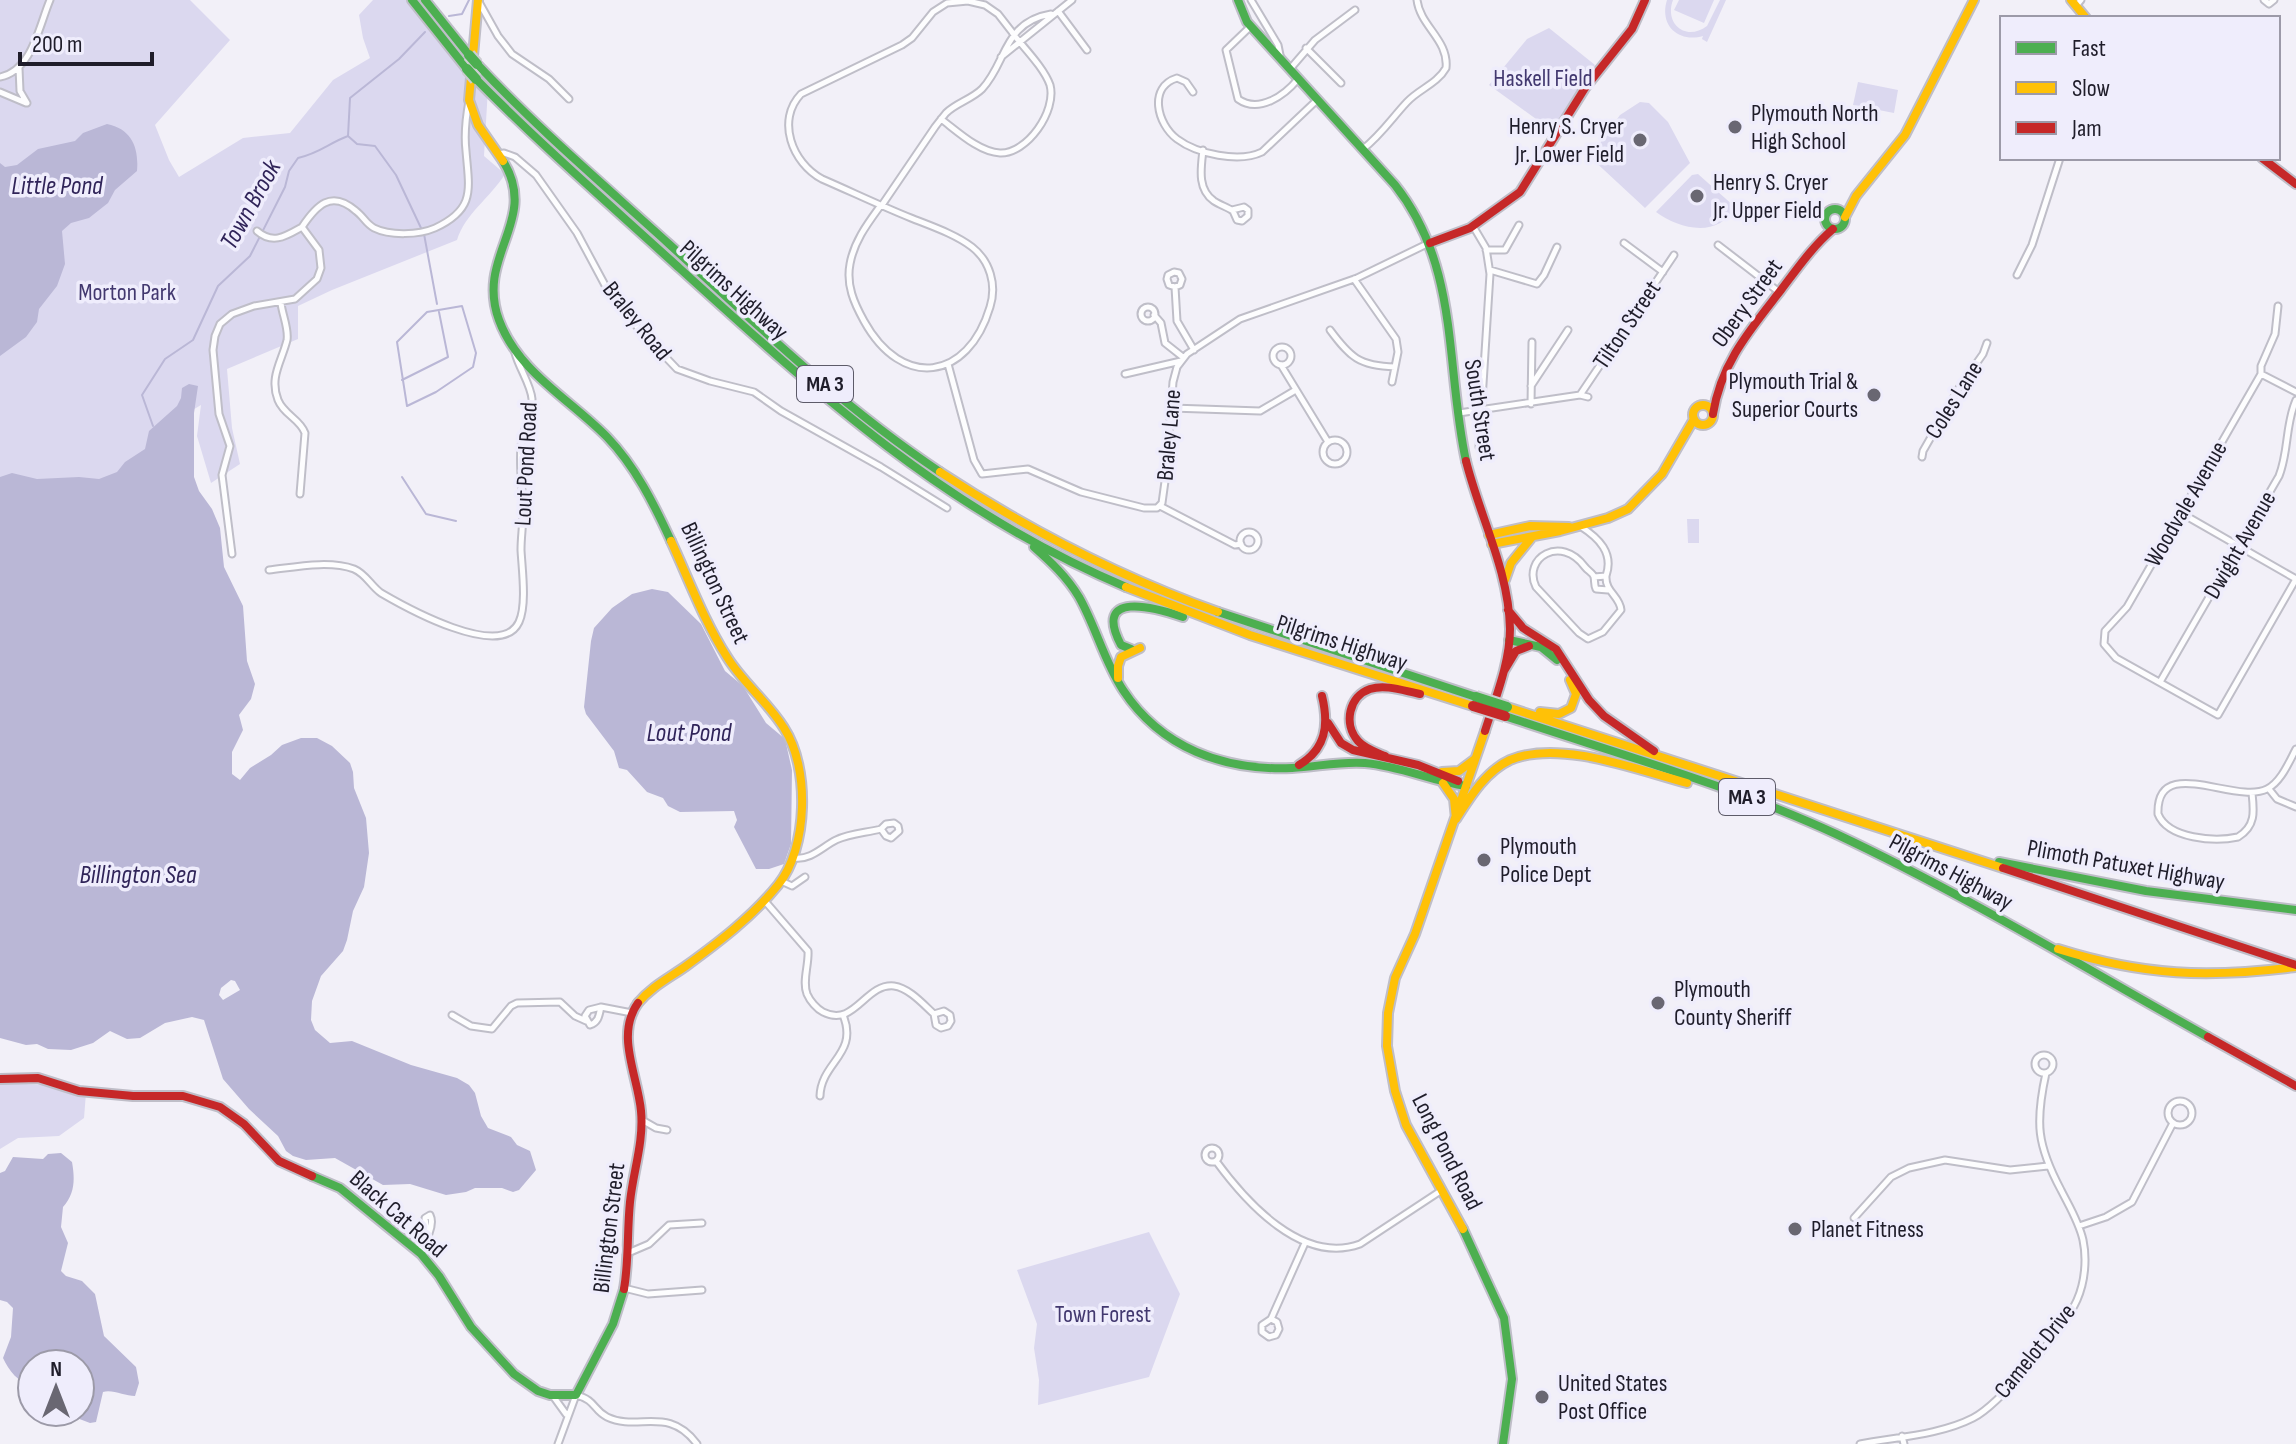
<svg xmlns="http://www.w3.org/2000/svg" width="2296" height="1444" viewBox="0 0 2296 1444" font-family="'Sofia Sans Condensed',sans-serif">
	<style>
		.green { fill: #dbd8ef }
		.water { fill: #bab7d6; fill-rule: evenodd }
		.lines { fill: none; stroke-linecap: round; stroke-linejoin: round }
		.stream { stroke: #bab7d6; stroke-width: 2 }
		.street-casing { stroke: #bfbec8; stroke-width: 9 }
		.fast-casing { stroke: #bfbec8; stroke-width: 12 }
		.slow-casing { stroke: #bfbec8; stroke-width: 12 }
		.jam-casing { stroke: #bfbec8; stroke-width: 12 }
		.street { stroke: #fdfdfe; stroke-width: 5 }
		.fast { stroke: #4caf50; stroke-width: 8 }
		.slow { stroke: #ffc107; stroke-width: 8 }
		.jam { stroke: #c62828; stroke-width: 8 }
		.fast-bridge-casing { stroke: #cdccd2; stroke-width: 14; stroke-linecap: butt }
		.jam-bridge-casing { stroke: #cdccd2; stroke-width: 14; stroke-linecap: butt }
		.fast-bridge { stroke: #4caf50; stroke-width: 10 }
		.jam-bridge { stroke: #c62828; stroke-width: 10 }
		.poi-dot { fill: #696772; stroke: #efedfc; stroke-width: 3 }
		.labels { text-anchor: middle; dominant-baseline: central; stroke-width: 7; stroke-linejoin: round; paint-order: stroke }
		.shield { fill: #efedfc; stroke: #5d5b69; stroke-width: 2 }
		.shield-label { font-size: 22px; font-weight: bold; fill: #1f1d2a }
		.park-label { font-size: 24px; fill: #42386f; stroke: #efedfc }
		.poi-label { font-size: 24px; fill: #1f1d2a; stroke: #efedfc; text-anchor: start }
		.street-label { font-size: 24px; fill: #1f1d2a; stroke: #efedfc }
		.water-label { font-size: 26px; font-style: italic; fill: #302459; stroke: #efedfc }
	</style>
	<rect width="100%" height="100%" fill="#f2f0f8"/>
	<path class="green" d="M0,0h190l40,40 -75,85 14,35 10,17 64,-39 47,-5 43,-53 37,-22 -7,-20 -4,-23 14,-15h37l78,88 -4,68 21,18c-15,24 -40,40 -48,66l-125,50 -34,16v33l-71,30 5,59 8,36 -29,19 -14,-47 4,-31c-32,18 -53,47 -83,68 -18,12 -93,12 -118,14z
		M1667,0h6c-9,24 13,42 34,26l13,-26h6l-19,42 -5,-3 1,-3c-25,7 -44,-11 -36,-36z
		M1679,0h35l-10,23 -30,-13z
		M1549,28l46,37 -41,67 -65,-47 38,-46z
		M1858,82l40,8 -4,23 -41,-8z
		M1640,102l9,1 19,19 22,41 -45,45 -55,-51 30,-42z
		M1698,174l37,33c-17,32 -56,22 -79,5l36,-37z
		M1687,519h12v24h-11z
		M7,1083l38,2 41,8 -2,25 -25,18 -41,2 -18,11v-65z
		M1149,1232l31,62 -31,83 -111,28 1,-25 -5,-32 3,-24 -20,-54z"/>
	<path class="water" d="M107,124c25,5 32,24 30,47l-22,19 -7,13 -19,15 -18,5 -9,8 3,33 -8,22 -18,23 -2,13 -11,15 -26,19v-193l5,4 12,-2 21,-16 37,-8 8,-8z
		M189,384l9,2 -4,27v64l5,14 13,18 8,19 4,39 19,39 4,55 8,23 -4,15 -12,16 4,15 -11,22v22l8,6 10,-12 21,-13 11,-10 19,-7h16l15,8 18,17 3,9 1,16 12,30 3,35 -5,34 -11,24 -6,29 -4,11 -22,25 -9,25 -1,19 4,10 15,13 22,-2 59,24 46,13 12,7 6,8 6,23 7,12 23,9 6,8 13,6 6,19 -17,20 -6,2 -11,-4h-27l-9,4 -20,3 -36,-11 -27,1 -48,-27 -29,2 -13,-4 -7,-5 -8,-15 -29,-27 -26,-30 -19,-59 -12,-3 -27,6 -25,15 -13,1 -17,-8 -17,12 -22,7 -23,-1 -11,-5 -11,1 -26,-7v-561l12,-4 25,6 42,-2 20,2 18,-7 8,-10 20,-13 4,-18 28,-25 4,-8 1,-10zM231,980l4,1 5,9 -17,10 -4,-5 2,-7z
		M652,589l16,3 33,32 24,47 18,15 23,37 19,16 7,31 -1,74 -7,20 -15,5h-13l-22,-42 3,-7 -3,-9 -54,1 -12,-6 -5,-8 -16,-6 -20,-22 -8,-2 -5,-17 -28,-37 -2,-7 7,-66 3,-13 18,-20 20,-14z
		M61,1153l11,9c3,17 3,32 -9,45l-2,20 7,16 -7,28 5,5 16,5 13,13 9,42 32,31 3,16 -4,13c-10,0 -23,-7 -32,-4l-7,30 -6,1 -29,-11h19v-48h-48v22c-14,-4 -23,-15 -29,-28l8,-21 2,-29 -6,-6 -7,-2v-127l5,-2 8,-14 30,2 5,-5z"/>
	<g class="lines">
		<path class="stream" d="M449,16l13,-2 7,-14
			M348,136l9,8 18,2 21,29 25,53
			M424,234l13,70
			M462,306l14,47 -3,14 -37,25 -29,14 -10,-64 30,-30z
			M402,380l46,-23 -9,-45
			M153,426l-11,-31 23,-36 28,-19 25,-54 32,-30 35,-69 4,-16 9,-13c22,-5 31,-15 50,-22l2,-38 49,-39 26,-27
			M402,477l24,37 30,7"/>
		<defs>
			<path id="street" d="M1251,0l27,45 2,10
				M2264,0l5,4 5,-4
				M479,2l19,34 14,18 37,25 20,20
				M2076,6l5,-6
				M1058,11l29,39
				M1251,26l-25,24 12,49c21,15 47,-4 60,-20
				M1306,48l35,35
				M1001,57l71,-57
				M19,68l1,23 7,12
				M1290,69l25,-29 40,-30
				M0,77c32,-6 39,-51 50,-77
				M0,92l26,11
				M1193,92l-7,-10 -9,-4c-29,9 -20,46 0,61 20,15 62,24 85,13l55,-52
				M941,119c16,12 38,33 59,34 27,1 57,-42 50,-68 -6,-17 -25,-36 -36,-50l-2,-3 -14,-18 -13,-9 -17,-4 -21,2 -14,9 -21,26 -10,7 -101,49c-25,26 -9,69 21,85 30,13 59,27 89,39 20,8 44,16 61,29 18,14 25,38 18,60 -22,74 -88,83 -126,14 -10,-18 -18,-36 -14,-57 4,-23 18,-41 31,-59h1l53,-78c3,-4 7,-9 11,-14 10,-10 26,-14 36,-24 25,-26 21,-67 69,-75
				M1363,149c18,-14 29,-31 44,-47 12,-13 30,-18 39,-34 3,-28 -26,-42 -29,-68
				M1203,150c-2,18 -6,39 11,51 6,4 13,6 19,10l4,9 5,1 6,-5v-6l-4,-3 -12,3
				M498,154l6,-1 11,4 21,18 41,58 29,54 32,41 39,41 33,12 44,11 27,19 100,56 66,41
				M1473,226l13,22 4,26 -11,173
				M302,227c14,-21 29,-38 54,-16 7,5 10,13 18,17 16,8 45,7 61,0 41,-19 34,-39 31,-77 -2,-17 0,-34 3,-50
				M257,231c16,14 29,5 45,-4
				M1624,243l39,29
				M1718,245l61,47
				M1486,250h19l14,-25
				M1490,270l47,14 7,-9 13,-28
				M2017,275l15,-30 28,-87
				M1354,279l42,60 2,13 -6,30
				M1175,287l5,-2 2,-6 -3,-6 -5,-1 -6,3 -1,4 2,6 6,2 2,34 17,29
				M281,303c1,11 8,26 6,37 -5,21 -18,37 -9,60 6,15 22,19 27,33l-5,61
				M2278,306l-3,28 -14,32v8l-134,233 -22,24 -1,13 12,14 102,57 78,-136
				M1141 314a7 7 0 1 1 14 0a7 7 0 1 1-14 0Z
				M1154,315l7,8 4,20 19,15
				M1330,330c20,27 29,36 65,37
				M1273 356a9 9 0 1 1 18 0a9 9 0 1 1-18 0Z
				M948,364l26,96 8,14 46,-5 53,23 63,16h13l5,-5 4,-29 7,-92 4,-15 10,-13 53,-35 117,-41 72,-35
				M1281,365l47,77
				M1125,374l56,-13
				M2261,374l35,18
				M1531,386l37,-56
				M1580,395l94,-140
				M1531,404l1,-62
				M1172,408l88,3 34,-20
				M1459,413l121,-18 8,2
				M1323 452a12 12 0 1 1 24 0a12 12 0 1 1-24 0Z
				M1922,457l1,-6 36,-63 24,-34 4,-11
				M1160,506l75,39 6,-1
				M2181,513l115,66
				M1580,526c19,12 34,27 26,50
				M1240 541a9 9 0 1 1 18 0a9 9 0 1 1-18 0Z
				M232,554l-10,-79 8,-29 -11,-32 -6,-64 2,-14 5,-12 12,-10 22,-8 41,-7 22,-20 4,-11 -2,-18 -17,-23
				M269,570c26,-3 60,-10 85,-1 12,5 17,17 27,24 24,14 120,68 138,29 8,-17 3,-53 2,-72 0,-13 2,-25 2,-37 0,-22 -4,-44 -2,-67 2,-17 11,-30 11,-47 -1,-14 -13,-31 -17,-46
				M1594,577l12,-1c-1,16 14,20 15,34l-18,22 -15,7 -9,-6 -43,-46c-14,-29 25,-53 49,-20 3,4 8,6 9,10 1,4 0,8 2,12l12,1
				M2160,682l119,-206c10,-25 6,-51 17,-76
				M2269,789l8,10 19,8
				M2252,793c2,18 4,33 -14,44 -23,5 -70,2 -80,-23 -2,-61 77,-9 109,-25 14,-7 22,-27 29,-40
				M795,858c16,2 27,-11 41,-18 15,-7 30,-7 45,-11l5,7 5,2 8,-7 -1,-5 -4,-3 -8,1 -5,5
				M781,881l11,5 13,-9
				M764,900l44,51c1,14 -6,30 -1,43 3,7 10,15 16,18 32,16 42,-29 71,-26 15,2 29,18 40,28l2,11 5,3 7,-2 3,-5 -1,-6 -6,-4 -10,3
				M601,1007l-12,3 -4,6 5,9c9,-3 9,-10 11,-18l31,6
				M452,1015l19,11 21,3 19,-23 6,-3 43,-1 15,14 11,5
				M2035 1064a9 9 0 1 1 18 0a9 9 0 1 1-18 0Z
				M820,1096c1,-34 39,-42 23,-81
				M2168 1113a12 12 0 1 1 24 0a12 12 0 1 1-24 0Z
				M642,1120l14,8 11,2
				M1205 1155a7 7 0 1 1 14 0a7 7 0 1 1-14 0Z
				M1216,1161c30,41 86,104 144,83l82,-54
				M1854,1218l37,-41 18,-9 36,-8 65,10 38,-4
				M2079,1226l27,-9 26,-15 41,-79
				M418,1251c8,-8 17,-26 12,-36l-5,3 2,15
				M628,1253l21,-9 20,-19 33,-2
				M624,1288l24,6 54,-4
				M1271,1319l6,3 2,7 -3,6 -7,2 -7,-5v-7l9,-6 34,-76
				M553,1396l13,18
				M1902,1436l2,8
				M558,1444l18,-49c20,5 17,15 31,22 31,15 61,-12 90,27
				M1860,1444c36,-7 80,-9 113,-26 26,-13 92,-91 104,-118 8,-18 10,-41 6,-60 -4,-18 -14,-34 -22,-50 -24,-45 -26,-67 -15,-117"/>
			<path id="fast" d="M412,0l55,69
				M425,0l44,55
				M1238,0l9,22 148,163c65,82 50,180 71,276
				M477,64c60,64 127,121 192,180 87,80 172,162 271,228
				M476,79c64,65 132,124 200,186 142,129 270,246 450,322
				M503,161c37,60 -28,94 -4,159 19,52 71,79 108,117 28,29 47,67 64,104
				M1825 219a10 10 0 1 1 20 0a10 10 0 1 1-20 0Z
				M1034,547c17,15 33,30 45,50 17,30 25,64 44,93 38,58 101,81 169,78 24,-1 48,-7 73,-5 35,3 67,18 101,23
				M1218,612l258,85
				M1509,640l32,7 16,13
				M1131,649l-10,-4c-29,-55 33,-38 62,-28
				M1505,716c110,37 225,69 331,118 128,60 249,134 372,203
				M1999,862l147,29 150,19
				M312,1176l28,12 81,66 18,22 32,51 43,47 24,17 12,4h26l37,-71 11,-35
				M1463,1229l41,89 8,61 -9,65"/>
			<path id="slow" d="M478,0l-9,100 9,25 25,36
				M2071,0l15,18
				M1845,217l11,-21 49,-61 69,-135
				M1693 415a10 10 0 1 1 20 0a10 10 0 1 1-20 0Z
				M940,472c87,57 180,105 278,140
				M1489,535l41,-9 39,1
				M1492,544l68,-13 48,-13 20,-9 34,-35 32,-55
				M1505,580l6,-17 21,-26
				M1126,587l124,48 223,71
				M1118,678v-12l3,-9 19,-9
				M1507,707l496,161
				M1540,712l19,2 12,-6 5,-14 -6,-14
				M1442,772l17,-1 16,-12
				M1443,783l11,16 2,20
				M1456,819c14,-22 30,-48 54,-59 49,-21 128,10 177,23
				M2058,949c86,27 150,29 238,18
				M638,1003c13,-16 31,-25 48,-37 33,-24 66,-49 92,-81 30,-37 32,-117 6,-157 -16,-26 -41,-45 -57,-71 -23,-36 -38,-77 -56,-116
				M1463,1229l-57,-104 -11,-34 -8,-45 1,-33 7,-35 20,-44 70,-203"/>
			<path id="jam" d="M2262,158l34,26
				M1430,243l40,-15 50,-36 65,-104 47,-59 13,-29
				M1713,414c8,-51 37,-84 68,-124 16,-21 31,-43 52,-61
				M1466,461c14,56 43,110 44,168 0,34 -15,70 -25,102
				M1508,610l15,18 33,21 33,51 15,16 50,35
				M1504,671l12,-20 13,-5
				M1328,723l13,20 12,7 65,15 40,16
				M1385,756c-10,-4 -20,-7 -27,-15 -15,-17 -9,-45 12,-52 16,-5 34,2 50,5
				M1299,765c27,-16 30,-40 23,-69
				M2003,868l293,97
				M2208,1037l88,49
				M0,1079l38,-1 41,13 54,5h50l37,11 24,17 35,37 33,15
				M624,1289c5,-29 3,-58 6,-87 3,-30 14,-60 11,-91 -3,-35 -26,-76 -3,-108"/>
		</defs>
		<use href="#street" class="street-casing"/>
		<use href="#fast" class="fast-casing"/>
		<use href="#slow" class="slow-casing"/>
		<use href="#jam" class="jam-casing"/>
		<use href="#street" class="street"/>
		<use href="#fast" class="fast"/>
		<use href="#slow" class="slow"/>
		<use href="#jam" class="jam"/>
		<defs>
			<path id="fast-bridge" d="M469,55l8,9
				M467,69l9,10
				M1476,697l31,10"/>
			<path id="jam-bridge" d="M1473,706l32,10"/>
		</defs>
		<use href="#fast-bridge" class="fast-bridge-casing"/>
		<use href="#jam-bridge" class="jam-bridge-casing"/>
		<use href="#fast-bridge" class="fast-bridge"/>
		<use href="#jam-bridge" class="jam-bridge"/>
	</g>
	<g class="poi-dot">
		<circle cx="1735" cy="127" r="8"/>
		<circle cx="1640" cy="140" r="8"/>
		<circle cx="1697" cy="196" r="8"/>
		<circle cx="1874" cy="395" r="8"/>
		<circle cx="1484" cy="860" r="8"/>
		<circle cx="1658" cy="1003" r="8"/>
		<circle cx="1795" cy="1229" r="8"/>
		<circle cx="1542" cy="1397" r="8"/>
	</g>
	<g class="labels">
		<g class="shield">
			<rect x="797" y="366" width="56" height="36" rx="6"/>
			<rect x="1719" y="779" width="56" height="36" rx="6"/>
		</g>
		<g class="shield-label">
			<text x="825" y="384">MA 3</text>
			<text x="1747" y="797">MA 3</text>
		</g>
		<g class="park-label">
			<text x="1543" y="78">Haskell Field</text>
			<text x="127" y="292">Morton Park</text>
			<text x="1103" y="1314">Town Forest</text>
		</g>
		<g class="poi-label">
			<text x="1751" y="113">Plymouth North<tspan x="1751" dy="28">High School</tspan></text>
			<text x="1624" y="126" text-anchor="end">Henry S. Cryer<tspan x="1624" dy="28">Jr. Lower Field</tspan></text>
			<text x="1713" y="182">Henry S. Cryer<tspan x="1713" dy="28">Jr. Upper Field</tspan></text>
			<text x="1858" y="381" text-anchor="end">Plymouth Trial &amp;<tspan x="1858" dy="28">Superior Courts</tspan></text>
			<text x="1500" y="846">Plymouth<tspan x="1500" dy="28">Police Dept</tspan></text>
			<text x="1674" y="989">Plymouth<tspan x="1674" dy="28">County Sheriff</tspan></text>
			<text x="1811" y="1229">Planet Fitness</text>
			<text x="1558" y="1383">United States<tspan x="1558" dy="28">Post Office</tspan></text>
		</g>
		<g class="street-label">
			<text transform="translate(734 290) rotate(42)">Pilgrims Highway</text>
			<text transform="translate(1747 303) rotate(-54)">Obery Street</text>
			<text transform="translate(637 321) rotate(51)">Braley Road</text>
			<text transform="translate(1627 325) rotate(-56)">Tilton Street</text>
			<text transform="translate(1954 400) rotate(-58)">Coles Lane</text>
			<text transform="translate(1480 410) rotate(81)">South Street</text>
			<text transform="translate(1169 435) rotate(-85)">Braley Lane</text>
			<text transform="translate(526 464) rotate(-87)">Lout Pond Road</text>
			<text transform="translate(2186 504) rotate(-60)">Woodvale Avenue</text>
			<text transform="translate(2240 545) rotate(-60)">Dwight Avenue</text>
			<text transform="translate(715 583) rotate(65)">Billington Street</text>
			<text transform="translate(1342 643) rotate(18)">Pilgrims Highway</text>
			<text transform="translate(2126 865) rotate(10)">Plimoth Patuxet Highway</text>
			<text transform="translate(1951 872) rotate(28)">Pilgrims Highway</text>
			<text transform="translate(1447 1152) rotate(63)">Long Pond Road</text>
			<text transform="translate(398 1214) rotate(41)">Black Cat Road</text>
			<text transform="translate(609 1228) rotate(-83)">Billington Street</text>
			<text transform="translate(2035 1351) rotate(-51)">Camelot Drive</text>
		</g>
		<g class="water-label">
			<text x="57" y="186">Little Pond</text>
			<text transform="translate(251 205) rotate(-61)">Town Brook</text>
			<text x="689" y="733">Lout Pond</text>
			<text x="138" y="875">Billington Sea</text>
		</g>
	</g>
	<rect x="2000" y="16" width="280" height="144" fill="#efedfc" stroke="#9c9aa8" stroke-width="2"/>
	<rect x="2016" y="42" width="40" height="12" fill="#4caf50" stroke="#9c9aa8" stroke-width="2"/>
	<text x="2072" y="56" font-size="24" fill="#1f1d2a">Fast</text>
	<rect x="2016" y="82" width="40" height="12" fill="#ffc107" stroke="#9c9aa8" stroke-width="2"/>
	<text x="2072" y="96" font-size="24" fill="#1f1d2a">Slow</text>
	<rect x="2016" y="122" width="40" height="12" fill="#c62828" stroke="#9c9aa8" stroke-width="2"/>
	<text x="2072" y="136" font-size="24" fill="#1f1d2a">Jam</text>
	<g transform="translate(56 1388)"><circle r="38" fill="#efedfc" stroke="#9c9aa8" stroke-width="2"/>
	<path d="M0-6L14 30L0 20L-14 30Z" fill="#696772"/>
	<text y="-12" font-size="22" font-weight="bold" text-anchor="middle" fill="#1f1d2a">N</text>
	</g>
	<path d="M20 52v12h132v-12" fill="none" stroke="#1f1d2a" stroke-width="4"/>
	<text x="32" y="52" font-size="24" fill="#1f1d2a" stroke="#efedfc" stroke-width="6" paint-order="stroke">200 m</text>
</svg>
